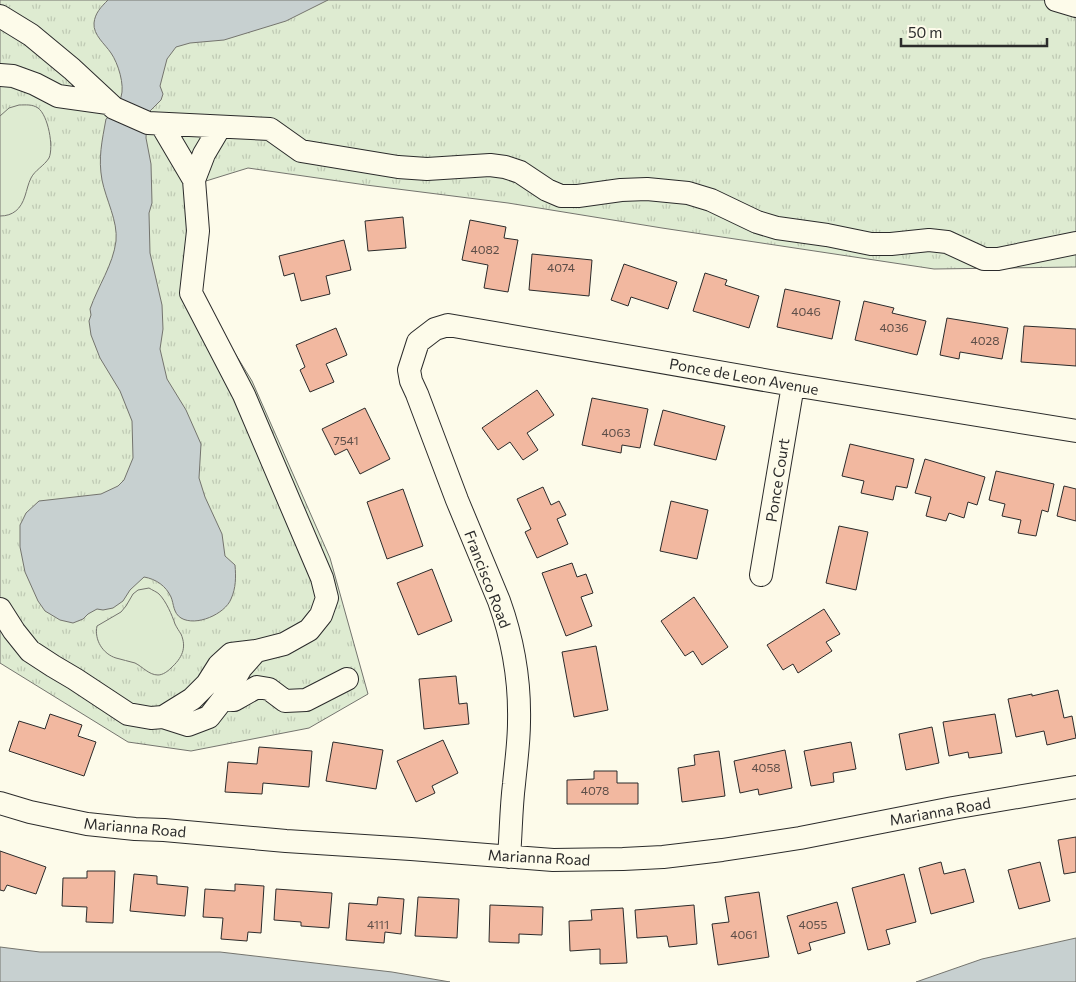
<svg xmlns="http://www.w3.org/2000/svg" width="1076" height="982" viewBox="0 0 1076 982" font-family="Commissioner,sans-serif">
	<style>
		.grass { fill: url(#grass-tufts); stroke: #74746e }
		.garden { fill: #deebd1; stroke: #74746e }
		.water { fill: #c7d0d0; stroke: #74746e }
		.building { fill: #f2b8a0; stroke: #2b2b2b }
		.lines { fill: none; stroke-linecap: round; stroke-linejoin: round }
		.minor-casing { stroke: #2b2b2b; stroke-width: 24 }
		.minor { stroke: #fdfbea; stroke-width: 22 }
		.labels { text-anchor: middle; dominant-baseline: central; stroke-width: 4; stroke-linejoin: round; paint-order: stroke }
		.number-label { font-size: 12px; fill: #5d4e48 }
		.street-label { font-size: 15px; fill: #2b2b2b; stroke: #fdfbea }
	</style>
	<defs>
		<pattern id="grass-tufts" width="24" height="20" patternUnits="userSpaceOnUse" patternTransform="scale(1.25)"><rect width="24" height="20" fill="#deebd1"/><path d="M3 7l-1-3M5 7V3M7 7l1-3M15 17l-1-3M17 17v-4M19 17l1-3" fill="none" stroke="#bfcab4"/></pattern>
	</defs>
	<rect width="100%" height="100%" fill="#fdfbea"/>
	<path class="grass" d="M0,0h1076v267l-142,2 -272,-41 -154,-25 -142,-18 -118,-17 -55,17 -2,97 61,99 78,177 38,136 -59,34 -118,23 -63,-9 -128,-79z"/>
	<path class="garden" d="M19,105c7,0 13,-1 19,3 10,7 16,39 11,50 -5,8 -14,12 -18,20 -3,6 -4,12 -6,18 -4,13 -12,20 -25,20v-100l9,-8z
		M149,588c3,2 8,4 10,6 7,7 13,21 16,30 2,4 4,7 6,10 6,14 1,24 -10,34 -3,3 -8,7 -13,7 -9,0 -15,-8 -23,-12 -6,-2 -13,-3 -19,-5 -13,-4 -22,-18 -19,-32l24,-14 5,-6 7,-12 5,-4z"/>
	<path class="water" d="M108,0h220l-42,21 -62,19 -34,3 -14,4 -9,12 -7,27 3,8 -2,6 -14,14 -1,24 5,26 1,39 -3,10 1,40 12,52 1,24 -3,20 7,30 19,31 15,34 -2,34 6,19 17,37 3,22 10,9c1,12 1,23 -4,34 -6,15 -35,28 -50,19 -8,-5 -7,-14 -10,-21 -5,-11 -15,-18 -27,-20l-14,13 -7,11 -10,7 -10,2 -6,-1 -9,5 -5,5 -10,4 -13,-3 -15,-9 -7,-10 -13,-29 -5,-25v-22l6,-12 13,-12 62,-7 17,-8 6,-6 9,-22 -1,-37 -12,-30 -20,-33 -9,-23 -2,-14 2,-6 -1,-6c8,-23 23,-44 26,-68 2,-20 -10,-41 -14,-61 -4,-22 0,-39 4,-61 7,-5 13,-13 15,-22 4,-12 -3,-34 -10,-44 -6,-9 -18,-18 -17,-30 1,-10 7,-16 14,-23z
		M1076,938v44h-160l66,-23z
		M0,947l40,5h180l172,20 58,10h-450z"/>
	<path class="building" d="M403,217l3,31 -38,3 -3,-30z
		M470,220l36,7 -2,11 14,2 -10,52 -24,-4 4,-23 -26,-5z
		M344,240l7,30 -25,6 4,18 -29,7 -7,-28 -10,3 -5,-20z
		M532,254l60,6 -3,36 -60,-6z
		M624,264l53,18 -9,27 -37,-12 -3,9 -17,-6z
		M705,273l22,7 -2,5 34,11 -10,32 -56,-17z
		M785,289l55,12 -8,38 -55,-12z
		M864,301l30,7 -2,5 34,8 -9,34 -62,-15z
		M947,318l61,10 -6,31 -42,-7 -1,7 -19,-4z
		M1024,326l52,3v37l-55,-4z
		M336,328l11,27 -21,9 8,18 -24,10 -10,-22 5,-3 -9,-22z
		M537,390l17,25 -27,18 11,17 -15,10 -13,-18 -12,8 -16,-22z
		M592,398l56,11 -8,39 -18,-3 -1,8 -39,-8z
		M365,408l25,51 -30,15 -13,-25 -12,6 -13,-26z
		M663,410l62,16 -9,34 -62,-15z
		M850,444l64,15 -7,29 -11,-2 -3,14 -32,-7 3,-12 -22,-5z
		M925,459l60,18 -8,28 -9,-3 -4,16 -15,-5 -3,8 -20,-5 5,-19 -16,-4z
		M996,471l58,13 -6,28 -6,-2 -6,26 -18,-3 3,-13 -19,-4 3,-12 -16,-4z
		M1064,486l12,3v32l-19,-5z
		M543,487l8,18 8,-4 7,14 -9,4 11,25 -31,14 -12,-26 6,-3 -14,-30z
		M403,489l20,57 -36,13 -20,-57z
		M671,501l37,9 -11,49 -37,-8z
		M839,526l29,6 -12,58 -30,-7z
		M572,563l5,14 9,-3 7,19 -12,4 11,29 -26,10 -24,-63z
		M432,569l20,52 -34,14 -21,-52z
		M694,597l34,50 -26,18 -9,-14 -8,5 -24,-35z
		M824,609l16,25 -14,8 6,9 -34,22 -5,-9 -10,6 -16,-25z
		M596,646l12,64 -34,7 -12,-65z
		M456,676l3,28 8,-1 2,21 -45,5 -5,-50z
		M1058,690l6,28 8,-2 4,22 -29,7 -3,-14 -28,6 -8,-38 24,-5v2z
		M50,714l32,11 -4,11 18,6 -12,34 -75,-25 10,-30 26,8z
		M995,714l7,39 -33,5 -1,-6 -19,4 -6,-34z
		M932,727l7,36 -33,7 -7,-36z
		M443,740l15,33 -26,13 3,7 -19,9 -19,-41z
		M333,742l50,8 -7,39 -50,-8z
		M851,742l5,27 -23,4 1,9 -23,4 -7,-35z
		M259,747l53,4 -3,36 -46,-4 -1,11 -37,-2 3,-30 29,2z
		M785,750l7,38 -33,7 -1,-6 -18,4 -6,-32z
		M719,751l6,45 -43,6 -4,-34 17,-3 -1,-10z
		M594,771h23v12h21v21h-71v-24l27,-1z
		M1076,837v35l-12,2 -6,-34z
		M0,851l46,16 -10,27 -29,-9 -3,6 -4,-1z
		M941,862l3,12 21,-5 9,33 -43,12 -12,-46z
		M1040,862l10,39 -31,8 -11,-39z
		M87,871h28l-2,52 -27,-1 1,-15 -25,-1 1,-28h24z
		M134,874l23,2v8l31,3 -3,29 -55,-5z
		M904,874l12,48 -30,8 4,14 -22,6 -16,-62z
		M235,884l29,2 -3,47 -13,-1 -1,9 -26,-2 2,-21 -20,-1 2,-28 30,2z
		M276,889l56,4 -3,35 -28,-2v-4l-27,-2z
		M759,892l10,65 -51,8 -6,-41 17,-2 -4,-25z
		M378,897l26,2 -3,35 -16,-2 -1,11 -38,-3 3,-37 28,2z
		M418,897l41,2 -2,39 -42,-2z
		M837,902l8,31 -36,10 2,7 -13,4 -11,-38z
		M490,905l53,2 -1,28 -23,-1v9l-30,-1z
		M694,905l3,39 -28,3 -2,-11 -30,2 -2,-28z
		M623,908l4,55 -27,1v-15l-30,2 -1,-30 23,-1 -1,-10z"/>
	<g class="lines">
		<defs>
			<path id="minor" d="M1056,0l20,6
				M0,16l31,19 41,34 42,39 34,15 122,6 31,22 97,16 29,2 63,-4 15,2 15,5 27,18 14,6h17l43,-6 26,-1 41,4 23,7 46,22 20,6 50,7 44,9h20l38,-4 18,2 37,17h14l78,-16
				M0,75l13,1 22,8 23,12 50,7
				M161,124l33,56
				M761,575l32,-190
				M0,609l14,22 16,20 23,15 22,13 53,35 23,4 12,-1 29,-18 15,-15 12,-19 12,-11 25,-3 28,-7 25,-14 12,-15 6,-17 -5,-20 -78,-183 -53,-102 7,-62 -4,-51 10,-26 16,-27
				M223,699l11,1 23,-13 12,2 16,12 21,-1 41,-21
				M163,717l25,8 21,-8 14,-18 18,-31 15,-17
				M0,803l30,9 57,12 48,5 29,1 122,11 125,8 142,11 70,-1 40,-2 59,-7 78,-12 153,-30 123,-21
				M509,857c2,-25 2,-49 5,-73 2,-21 5,-42 5,-62 1,-41 -6,-82 -20,-121l-42,-101 -40,-106 -6,-13 -2,-11 9,-28 17,-13 13,-4 345,60 283,46"/>
		</defs>
		<use href="#minor" class="minor-casing"/>
		<use href="#minor" class="minor"/>
	</g>
	<g class="labels">
		<g class="number-label">
			<text x="485" y="249">4082</text>
			<text x="561" y="267">4074</text>
			<text x="806" y="311">4046</text>
			<text x="894" y="327">4036</text>
			<text x="985" y="340">4028</text>
			<text x="616" y="432">4063</text>
			<text x="346" y="440">7541</text>
			<text x="766" y="767">4058</text>
			<text x="595" y="790">4078</text>
			<text x="378" y="924">4111</text>
			<text x="813" y="924">4055</text>
			<text x="744" y="934">4061</text>
		</g>
		<g class="street-label">
			<text transform="translate(744 376) rotate(10)">Ponce de Leon Avenue</text>
			<text transform="translate(777 480) rotate(-81)">Ponce Court</text>
			<text transform="translate(488 579) rotate(69)">Francisco Road</text>
			<text transform="translate(940 811) rotate(-10)">Marianna Road</text>
			<text transform="translate(135 827) rotate(5)">Marianna Road</text>
			<text transform="translate(539 857) rotate(3)">Marianna Road</text>
		</g>
	</g>
	<path d="M901 38v8h146v-8" fill="none" stroke="#2b2b2b" stroke-width="2.5"/>
	<text x="908" y="38" font-size="15" fill="#2b2b2b" stroke="#fdfbea" stroke-width="4" paint-order="stroke">50 m</text>
</svg>
